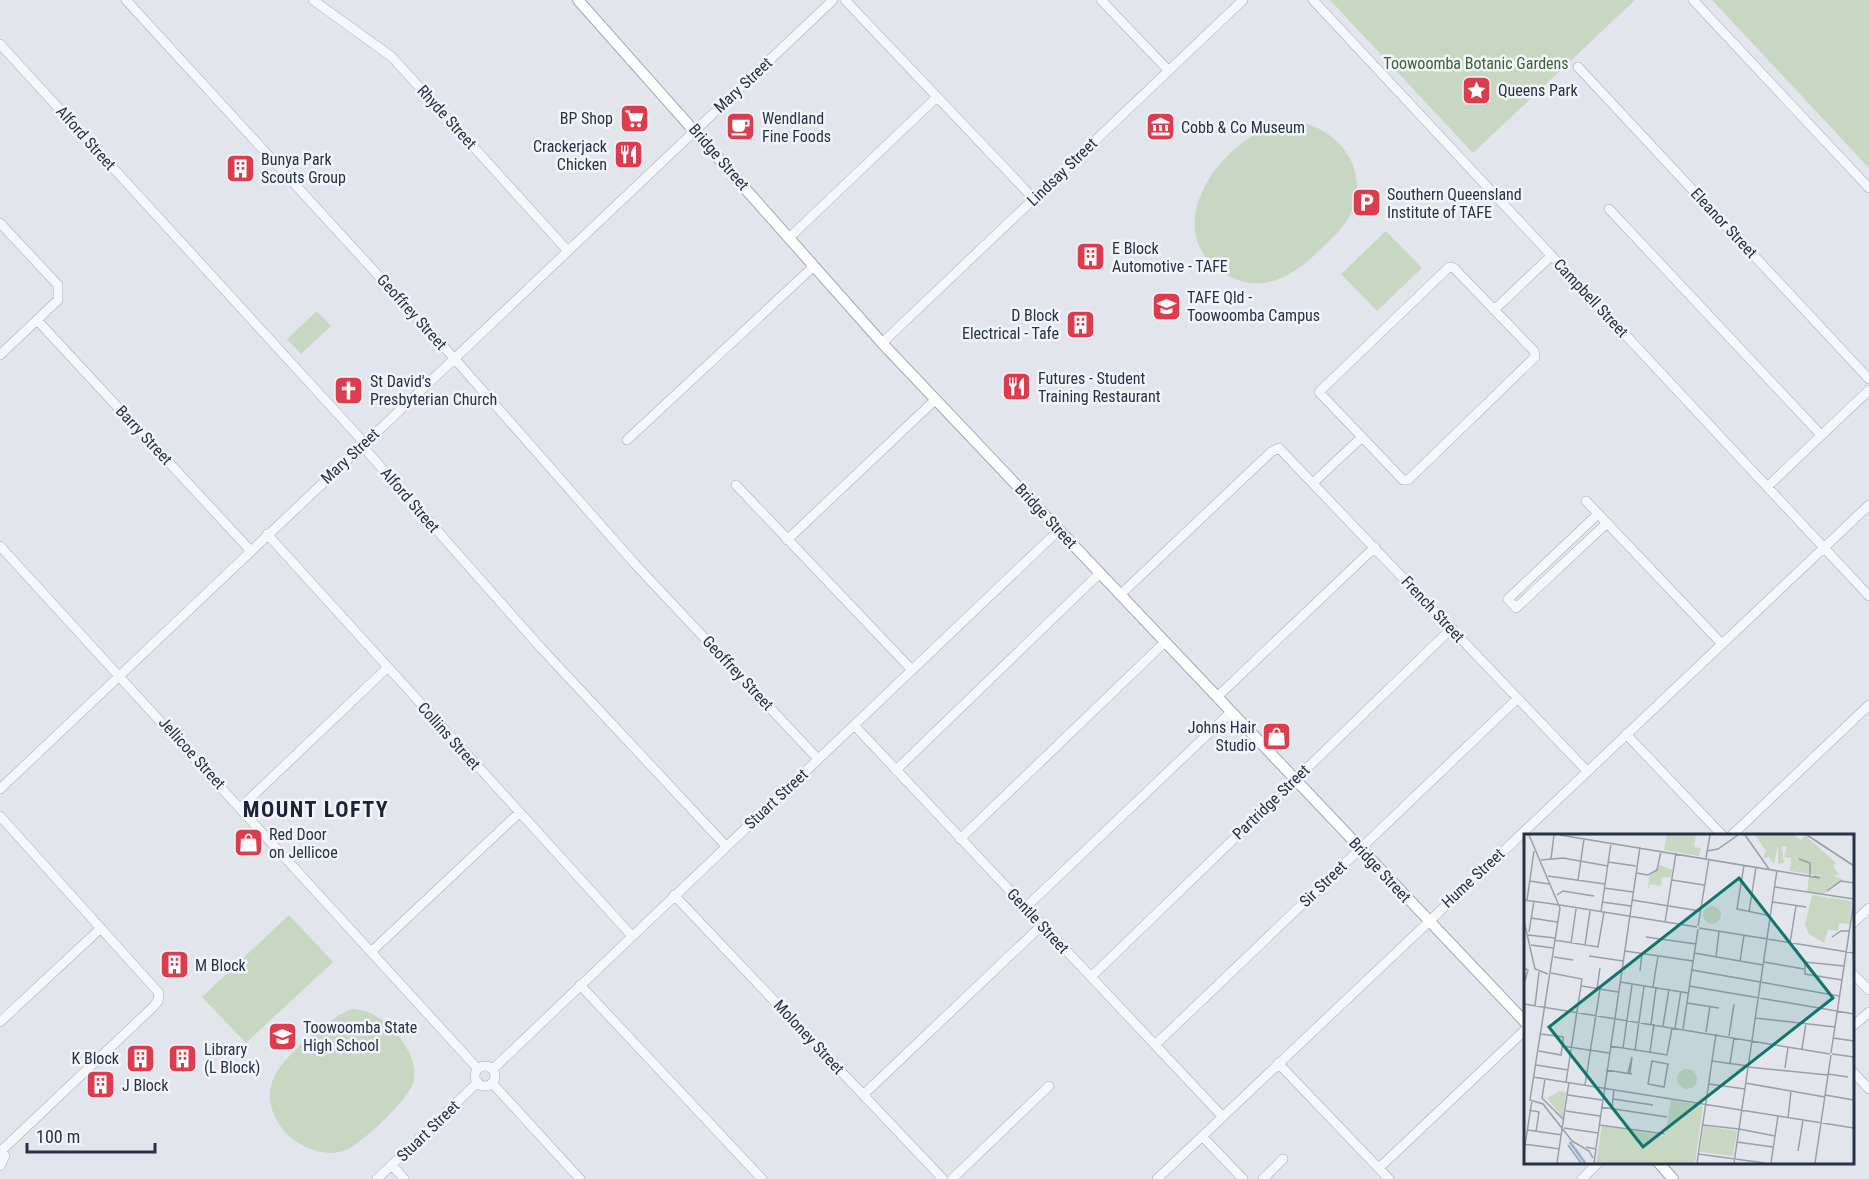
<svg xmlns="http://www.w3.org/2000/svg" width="1869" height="1179" viewBox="0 0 1869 1179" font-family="'Roboto Condensed',sans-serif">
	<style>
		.green { fill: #c7d7c2 }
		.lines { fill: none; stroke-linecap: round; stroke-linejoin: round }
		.minor-casing { stroke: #a6acb7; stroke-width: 10 }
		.major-casing { stroke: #a0a9b9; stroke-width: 12 }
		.minor { stroke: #f6f7fa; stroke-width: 9 }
		.major { stroke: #fff; stroke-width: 10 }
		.labels { text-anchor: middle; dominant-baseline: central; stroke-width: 5; stroke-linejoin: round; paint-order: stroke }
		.park-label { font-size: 16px; fill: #3b6434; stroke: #f2f5f9 }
		.street-label { font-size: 16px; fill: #283246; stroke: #f2f5f9 }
		.poi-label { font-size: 16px; fill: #283246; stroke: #f2f5f9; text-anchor: start }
		.district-label { font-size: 22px; font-weight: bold; letter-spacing: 1.5px; fill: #1a2337; stroke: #f2f5f9 }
		.inset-river { fill: none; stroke: #9ab2d0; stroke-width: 3 }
		.inset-road { fill: none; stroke: #989eaa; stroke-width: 1.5 }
		.view { fill: #0f766e; fill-opacity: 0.15; stroke: #0f766e; stroke-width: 3 }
		.inset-edge { fill: none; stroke: #283246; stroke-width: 3 }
	</style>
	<rect width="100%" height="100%" fill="#e2e6ec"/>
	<path class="green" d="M1330,0h305l-162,153z
		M1712,0h157v168z
		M1294,121c44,6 77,48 57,92 -6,14 -18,24 -29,35 -26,26 -57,48 -95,27 -79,-45 3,-150 67,-154z
		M1386,231l36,37 -45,43 -36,-37z
		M317,311l14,15 -30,28 -14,-15z
		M289,915l44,47 -87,81 -44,-46z
		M352,1009c19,1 29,9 42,22 12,13 23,30 20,49 -2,16 -52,64 -68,70 -14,6 -31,2 -44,-5 -26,-13 -41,-46 -26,-72 11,-19 55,-57 76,-64z"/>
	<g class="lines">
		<defs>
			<path id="minor" d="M126,0l327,357 182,207 183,195
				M313,0l79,57 175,193
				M845,0l189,199
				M1101,0l67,70
				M1313,0l556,596
				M1693,0l176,188
				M0,44l359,393 6,12 176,199 185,198
				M1578,67l291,312
				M1609,209l212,226
				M0,223l58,62v15l-58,55
				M789,238l148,-141
				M1449,267l5,1 80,83 1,6 -127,123h-5l-84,-88z
				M1494,310l57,-54
				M37,320l213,230
				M882,343l361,-343
				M627,440l187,-174
				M1314,482l47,-44
				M736,485l176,185
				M1767,487l102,-97
				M1586,501l136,143
				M1598,514l-90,85 8,9 91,-85
				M267,534l365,402
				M787,540l148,-140
				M0,546l478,523
				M1120,595l151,-143 8,-4 308,323
				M1217,697l158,-150
				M854,725l368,391
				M1626,734l97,102
				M896,770l204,-197
				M0,789l833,-789
				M241,807l146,-139
				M0,816l159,177 -1,8 -5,6 -153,145
				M1731,836l138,-131
				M960,839l205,-197
				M674,895l269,284
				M1025,908l206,-196
				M1852,924l17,-16
				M372,951l147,-138
				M1852,973l17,17
				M1091,977l361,-349
				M580,985l182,194
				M0,1022l101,-94
				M1852,1027l17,-15
				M1155,1045l363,-347
				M1278,1063l111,116
				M475 1076a10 10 0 1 1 20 0a10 10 0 1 1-20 0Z
				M493,1069l566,-539
				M1852,1071l17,18
				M492,1083l88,96
				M863,1095l179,-170
				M1202,1136l41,43
				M392,1165l12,14
				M0,1166l5,-10 -4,-5
				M1379,1168l147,-139
				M377,1179l101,-97
				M952,1179l97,-93
				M1157,1179l712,-674
				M1263,1179l20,-20
				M1582,1179l17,-17"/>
			<path id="major" d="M578,0l304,343 644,680
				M1658,1162l15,17"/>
		</defs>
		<use href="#minor" class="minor-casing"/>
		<use href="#major" class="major-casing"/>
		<use href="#minor" class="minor"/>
		<use href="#major" class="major"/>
	</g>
	<defs>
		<symbol id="sight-square" viewBox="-11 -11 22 22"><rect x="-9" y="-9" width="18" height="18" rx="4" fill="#dd3b4e" stroke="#f2f5f9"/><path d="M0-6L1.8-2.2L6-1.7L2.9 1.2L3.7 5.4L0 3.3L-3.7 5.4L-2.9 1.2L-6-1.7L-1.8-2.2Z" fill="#fff"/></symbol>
		<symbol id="supermarket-square" viewBox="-11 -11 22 22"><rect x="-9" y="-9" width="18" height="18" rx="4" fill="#dd3b4e" stroke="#f2f5f9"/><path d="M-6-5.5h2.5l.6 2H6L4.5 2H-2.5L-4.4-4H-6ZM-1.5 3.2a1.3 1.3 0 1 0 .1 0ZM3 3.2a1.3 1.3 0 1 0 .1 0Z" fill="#fff"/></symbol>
		<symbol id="cafe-square" viewBox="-11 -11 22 22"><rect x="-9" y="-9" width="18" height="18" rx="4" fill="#dd3b4e" stroke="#f2f5f9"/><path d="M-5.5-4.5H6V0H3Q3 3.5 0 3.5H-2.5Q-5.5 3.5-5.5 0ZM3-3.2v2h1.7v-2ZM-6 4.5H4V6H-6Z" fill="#fff"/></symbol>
		<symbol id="museum-square" viewBox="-11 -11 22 22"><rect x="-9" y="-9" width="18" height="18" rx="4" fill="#dd3b4e" stroke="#f2f5f9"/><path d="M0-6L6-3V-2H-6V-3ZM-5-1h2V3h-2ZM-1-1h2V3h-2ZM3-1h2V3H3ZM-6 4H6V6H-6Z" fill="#fff"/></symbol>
		<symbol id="restaurant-square" viewBox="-11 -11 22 22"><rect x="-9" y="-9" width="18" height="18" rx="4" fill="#dd3b4e" stroke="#f2f5f9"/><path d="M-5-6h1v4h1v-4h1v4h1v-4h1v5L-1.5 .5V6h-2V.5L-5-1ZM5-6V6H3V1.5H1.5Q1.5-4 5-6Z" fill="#fff"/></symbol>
		<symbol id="building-square" viewBox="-11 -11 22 22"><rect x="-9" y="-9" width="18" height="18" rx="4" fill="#dd3b4e" stroke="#f2f5f9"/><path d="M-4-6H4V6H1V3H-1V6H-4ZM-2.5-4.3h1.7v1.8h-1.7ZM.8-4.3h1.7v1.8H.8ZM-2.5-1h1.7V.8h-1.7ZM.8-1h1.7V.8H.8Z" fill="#fff"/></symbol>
		<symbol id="parking-square" viewBox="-11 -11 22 22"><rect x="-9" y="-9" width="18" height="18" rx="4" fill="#dd3b4e" stroke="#f2f5f9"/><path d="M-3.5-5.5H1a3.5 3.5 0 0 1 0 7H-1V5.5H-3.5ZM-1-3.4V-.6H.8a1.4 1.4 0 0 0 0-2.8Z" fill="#fff"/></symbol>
		<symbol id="university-square" viewBox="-11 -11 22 22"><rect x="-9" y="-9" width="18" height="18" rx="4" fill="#dd3b4e" stroke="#f2f5f9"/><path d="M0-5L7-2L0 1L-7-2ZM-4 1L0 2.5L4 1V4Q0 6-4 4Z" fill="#fff"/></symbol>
		<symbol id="church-square" viewBox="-11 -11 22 22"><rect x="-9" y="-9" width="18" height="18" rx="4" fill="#dd3b4e" stroke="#f2f5f9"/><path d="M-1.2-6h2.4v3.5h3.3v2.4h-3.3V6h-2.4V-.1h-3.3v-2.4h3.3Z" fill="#fff"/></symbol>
		<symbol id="shop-square" viewBox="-11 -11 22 22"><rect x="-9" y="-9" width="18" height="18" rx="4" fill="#dd3b4e" stroke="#f2f5f9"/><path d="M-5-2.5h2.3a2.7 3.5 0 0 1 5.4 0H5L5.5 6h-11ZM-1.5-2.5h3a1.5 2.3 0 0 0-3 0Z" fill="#fff"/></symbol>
		<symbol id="school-square" viewBox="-11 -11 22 22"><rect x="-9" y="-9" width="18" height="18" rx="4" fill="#dd3b4e" stroke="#f2f5f9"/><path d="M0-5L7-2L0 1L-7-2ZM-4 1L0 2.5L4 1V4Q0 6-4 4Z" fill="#fff"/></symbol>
	</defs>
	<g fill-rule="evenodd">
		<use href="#sight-square" x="1460" y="74" width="33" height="33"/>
		<use href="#supermarket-square" x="618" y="102" width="33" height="33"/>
		<use href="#cafe-square" x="724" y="110" width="33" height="33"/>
		<use href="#museum-square" x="1144" y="110" width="33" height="33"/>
		<use href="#restaurant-square" x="612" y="138" width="33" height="33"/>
		<use href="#building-square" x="224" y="152" width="33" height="33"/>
		<use href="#parking-square" x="1350" y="186" width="33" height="33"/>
		<use href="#building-square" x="1074" y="240" width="33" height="33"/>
		<use href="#university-square" x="1150" y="290" width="33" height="33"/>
		<use href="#building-square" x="1064" y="308" width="33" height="33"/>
		<use href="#restaurant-square" x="1000" y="370" width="33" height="33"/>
		<use href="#church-square" x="332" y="374" width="33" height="33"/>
		<use href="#shop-square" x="1260" y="720" width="33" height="33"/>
		<use href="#shop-square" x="232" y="826" width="33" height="33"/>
		<use href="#building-square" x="158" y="948" width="33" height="33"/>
		<use href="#school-square" x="266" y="1020" width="33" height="33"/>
		<use href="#building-square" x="124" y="1042" width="33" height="33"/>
		<use href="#building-square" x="166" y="1042" width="33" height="33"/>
		<use href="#building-square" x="84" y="1068" width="33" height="33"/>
	</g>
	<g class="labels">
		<g class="park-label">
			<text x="1476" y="63">Toowoomba Botanic Gardens</text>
		</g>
		<g class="street-label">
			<text transform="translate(743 85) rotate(-43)">Mary Street</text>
			<text transform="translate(447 117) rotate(48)">Rhyde Street</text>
			<text transform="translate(86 138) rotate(48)">Alford Street</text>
			<text transform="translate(719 157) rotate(49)">Bridge Street</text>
			<text transform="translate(1062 172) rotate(-44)">Lindsay Street</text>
			<text transform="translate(1724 223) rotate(47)">Eleanor Street</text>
			<text transform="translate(1591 298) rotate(47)">Campbell Street</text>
			<text transform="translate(412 312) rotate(48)">Geoffrey Street</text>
			<text transform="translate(144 435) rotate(47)">Barry Street</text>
			<text transform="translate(350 456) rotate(-43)">Mary Street</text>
			<text transform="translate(410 500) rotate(49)">Alford Street</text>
			<text transform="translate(1046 516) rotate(47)">Bridge Street</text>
			<text transform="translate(1433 609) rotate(47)">French Street</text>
			<text transform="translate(738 673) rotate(47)">Geoffrey Street</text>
			<text transform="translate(449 736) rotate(48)">Collins Street</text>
			<text transform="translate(192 753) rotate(48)">Jellicoe Street</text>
			<text transform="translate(776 799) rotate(-43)">Stuart Street</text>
			<text transform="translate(1271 802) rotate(-44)">Partridge Street</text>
			<text transform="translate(1380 870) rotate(47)">Bridge Street</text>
			<text transform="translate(1473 878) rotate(-43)">Hume Street</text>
			<text transform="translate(1323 884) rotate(-44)">Sir Street</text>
			<text transform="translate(1038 921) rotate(47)">Gentle Street</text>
			<text transform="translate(809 1037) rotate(47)">Moloney Street</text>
			<text transform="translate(428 1131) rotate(-44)">Stuart Street</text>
		</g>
		<g class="poi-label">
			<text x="1498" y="90">Queens Park</text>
			<text x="613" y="118" text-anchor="end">BP Shop</text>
			<text x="762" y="118">Wendland<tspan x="762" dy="18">Fine Foods</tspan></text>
			<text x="1181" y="127">Cobb &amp; Co Museum</text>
			<text x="607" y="146" text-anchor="end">Crackerjack<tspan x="607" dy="18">Chicken</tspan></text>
			<text x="261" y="159">Bunya Park<tspan x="261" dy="18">Scouts Group</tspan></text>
			<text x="1387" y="194">Southern Queensland<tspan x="1387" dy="18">Institute of TAFE</tspan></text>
			<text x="1112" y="248">E Block<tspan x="1112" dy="18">Automotive - TAFE</tspan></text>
			<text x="1187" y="297">TAFE Qld -<tspan x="1187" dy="18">Toowoomba Campus</tspan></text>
			<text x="1059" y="315" text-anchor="end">D Block<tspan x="1059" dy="18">Electrical - Tafe</tspan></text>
			<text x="1038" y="378">Futures - Student<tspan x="1038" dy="18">Training Restaurant</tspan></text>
			<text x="370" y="381">St David's<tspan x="370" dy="18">Presbyterian Church</tspan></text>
			<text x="1256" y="727" text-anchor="end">Johns Hair<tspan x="1256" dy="18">Studio</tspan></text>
			<text x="269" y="834">Red Door<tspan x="269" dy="18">on Jellicoe</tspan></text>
			<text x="195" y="965">M Block</text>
			<text x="303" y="1027">Toowoomba State<tspan x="303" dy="18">High School</tspan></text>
			<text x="204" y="1049">Library<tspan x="204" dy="18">(L Block)</tspan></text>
			<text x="119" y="1058" text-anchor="end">K Block</text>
			<text x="122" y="1085">J Block</text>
		</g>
		<g class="district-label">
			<text x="316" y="809">MOUNT LOFTY</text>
		</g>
	</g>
	<g transform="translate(1524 834)">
		<rect width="330" height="330" fill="#e2e6ec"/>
		<path d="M143,1h29l-2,12 7,1 -2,8 -35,-6zM231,1h38l8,5 4,-5 31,28 -3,3 6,9h-6l10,5 -20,14 -16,-2 2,-15 14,-1 -33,-5 1,-13 -7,-1 3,-11 -5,1 2,16 -6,1v-18l-4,18 -5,-7 -6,1 3,-7zM136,31l12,5 -1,8 -9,-1 -1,9 -11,-2 -2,6 1,-13zM288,61l40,6 -3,23 -10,-1 -1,8 -10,-1 -4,13 -15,-9 -4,-9zM179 81a9 9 0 1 1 18 0a9 9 0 1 1-18 0ZM153 245a10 10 0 1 1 20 0a10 10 0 1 1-20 0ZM36,257l6,1 -3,26 -16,-20zM147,266l32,6 -8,57h-99l6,-37 63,10zM180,292l33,5 -4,25 -33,-4z" fill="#c7d7c2"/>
		<path class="inset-river" d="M46,308l15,21"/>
		<path class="inset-road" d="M5,1l31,73 -30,192 13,4 29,37 17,10 4,7M36,1l260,43 -6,-2M221,1l24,34M283,1l47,31M183,17l11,-2 20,-14M182,24l4,-23M27,25l3,-24M275,25l11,4v13M17,26l22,-2 45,8M84,28l28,4M220,31l-7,44 34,7M112,39l12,2 9,-5 4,-19M24,42l57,8M54,46l6,-41M148,46l32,5M6,47l19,3M251,53l79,12M80,54l29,4M303,57l14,-10 13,2M33,61l6,-4 31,5M0,66l36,5M3,66l7,-49M108,66l68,11M78,68l29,4M249,68l33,5M36,71l137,22M77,78l10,-69M225,78l7,-45M7,84l26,4M0,87l11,48 13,5M141,88l11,-69M174,92l11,-67M175,94l155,25M5,98l5,-31M4,101l27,3M122,103l50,7M308,103l9,-6h8M30,106l44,7 6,-35M47,109l5,-34M266,109l6,-37M7,111l22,3M61,111l5,-34M101,117l68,10M170,119l69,12M65,122l34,5M30,123l19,3M192,123l3,-25M216,127l4,-26M240,128l40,7M0,134l4,2 -4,14M168,136l147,26M116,137l2,-18M27,139l31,6 -16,103M318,146l-37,-6v-12l39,4M96,148l68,11M58,152l36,6M165,152l165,28M129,153l5,-31M73,155l3,-21M163,169l32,5M0,170l306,50M11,172l4,-34M231,184l80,9M127,190l5,-36M139,192l6,-37M151,194l6,-37M159,195l15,-100M182,198l4,-26M205,202l5,-32M309,204l21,3M38,212l47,7M86,212l57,9 5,-27M99,214l9,-63M278,215l4,-26M111,216l9,-64M15,217l22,4 2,-14v-4l-22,-3M126,218l4,-28M307,219l23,-153M308,220l22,3M128,227l16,3 -4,23 -16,-3zM188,227l36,5M206,229l4,-25M12,231l32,5M224,233l80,8M261,234l3,-21M82,236l26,4M104,239l4,-16 -2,16M304,240l20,3M9,243l321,51M21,245l-3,19 22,22M221,249l80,14M185,250l36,5M61,251l15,-96M44,261l34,5M301,261l29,5M89,265l40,6M77,273l66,10M88,274l2,-19M5,276l10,2 -3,20M42,277l34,5M264,284l3,-27M75,291l66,9M179,291l36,4M40,294l34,5M215,295l36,7M4,296l34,5M213,308l36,5M0,310l36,5M44,311l13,18M62,313l10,2 -2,14M72,314l44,-301M274,317l5,-31M0,318l8,-52M174,320l67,9M33,329l12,-81M173,329l19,-129M210,329l43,-293M247,329l7,-47M291,329l16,-108"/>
		<path class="view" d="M215,44l94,120 -190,149 -94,-120z"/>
		<rect width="330" height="330" class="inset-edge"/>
	</g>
	<path d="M27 1143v9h128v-9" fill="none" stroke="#283246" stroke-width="3"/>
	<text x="36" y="1143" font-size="18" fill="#283246" stroke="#f2f5f9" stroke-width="4.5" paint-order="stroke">100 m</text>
</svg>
